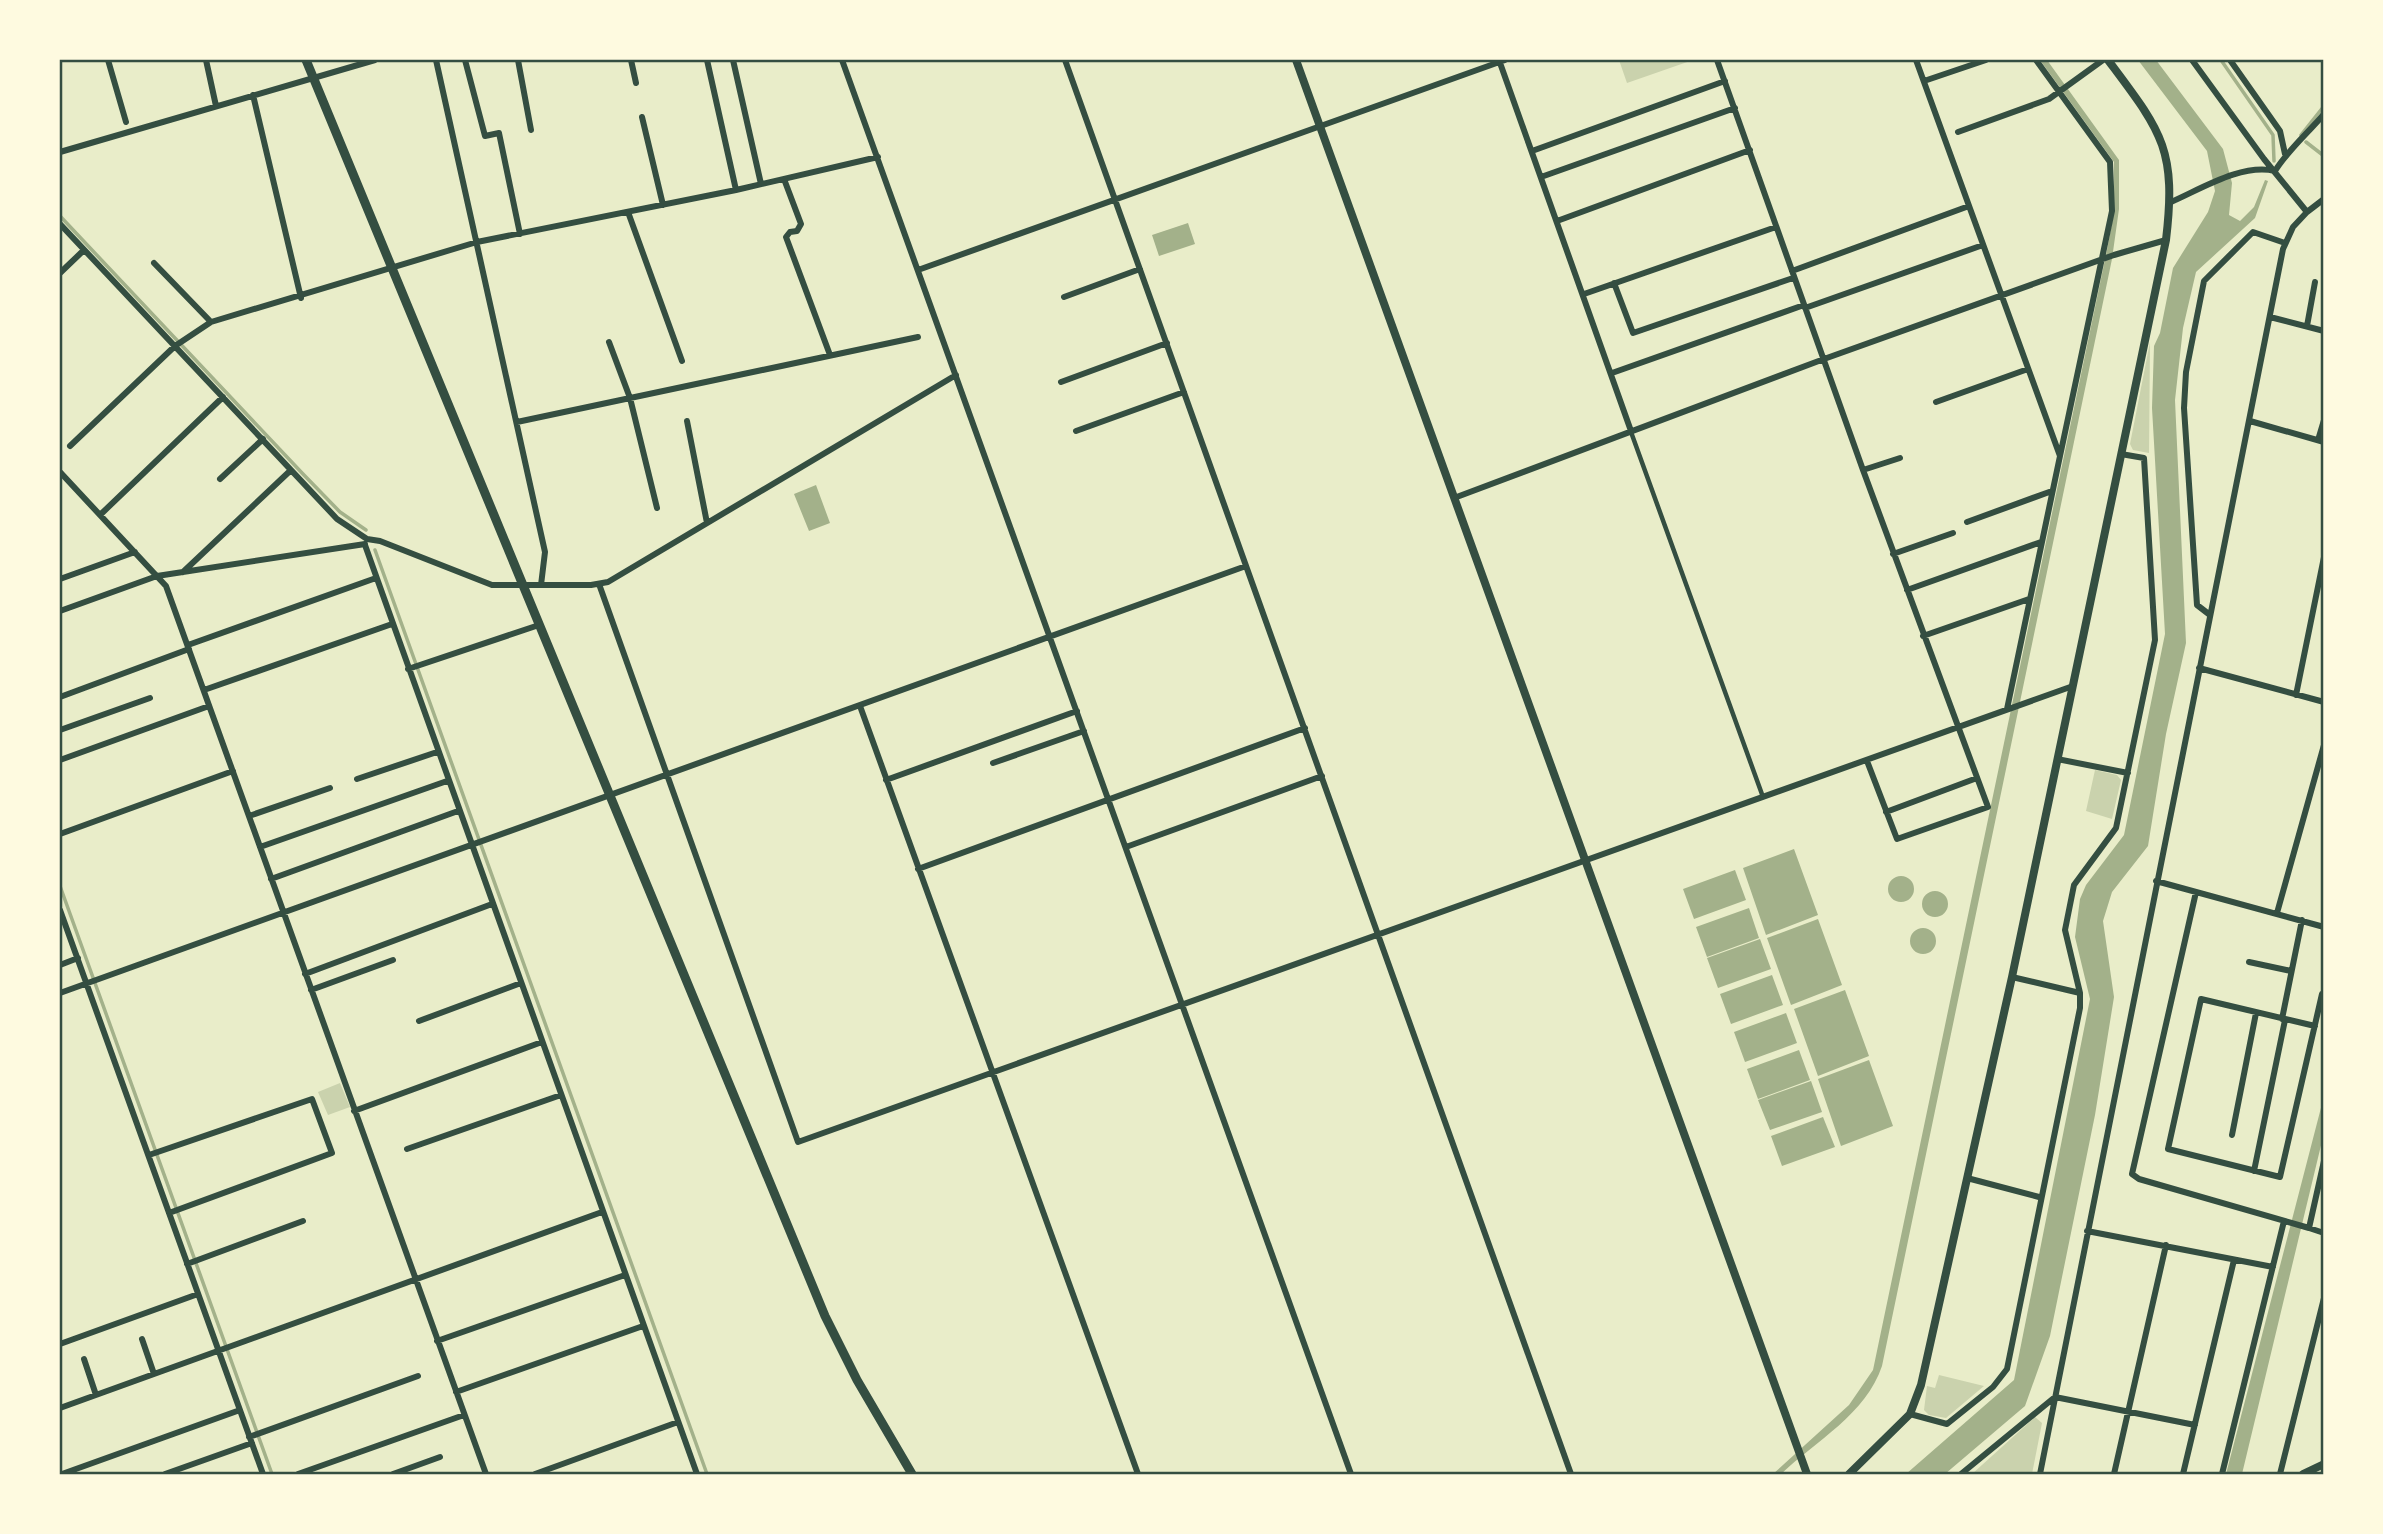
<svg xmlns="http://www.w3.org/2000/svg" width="2383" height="1534" viewBox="0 0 2383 1534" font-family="'DejaVu Sans',sans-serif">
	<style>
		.green { fill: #cad2ad }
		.water { fill: #a3b18a }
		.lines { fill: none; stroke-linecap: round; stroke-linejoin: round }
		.stream { stroke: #a3b18a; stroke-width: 3.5 }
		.pedestrian { stroke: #344e41; stroke-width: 4.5 }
		.minor { stroke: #344e41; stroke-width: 6 }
		.tertiary { stroke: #344e41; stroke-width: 8 }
		.secondary { stroke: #344e41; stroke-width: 9 }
		.neatline { fill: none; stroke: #344e41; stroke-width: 2.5 }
	</style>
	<rect width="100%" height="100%" fill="#e9edc9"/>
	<path class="green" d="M1619,60h74l-66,23z
		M2150,342l-1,111 -16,-3 -3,-6z
		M2095,770l22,5 4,5 -9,39 -26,-8z
		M340,1083l10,24 -22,8 -10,-23z
		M1939,1375l45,11 -38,32 -17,-3 -5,-5 3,-24 8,2z
		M2035,1417l7,6 -10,51h-60z"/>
	<path class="water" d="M2040,60h7l72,100v49l-7,50 -230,1107c-16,48 -66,75 -101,108h-8l76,-69 24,-35 234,-1120 7,-38v-50z
		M2138,60h18l67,89 9,34 -3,32 11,6 14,-14 11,-27 3,1 -13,37 -59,54 -13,56 -8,72 11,243 -20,91 -18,112 -36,46 -9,29 11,76 -19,118 -45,221 -25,70 -80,68h-39l108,-94 76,-381 -15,-62 5,-38 6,-14 38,-50 41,-201 -13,-226 2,-62 6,-13 13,-65 35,-56 7,-21 -8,-40z
		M1188,223l7,21 -36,12 -7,-21z
		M816,485l14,38 -21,8 -15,-37z
		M1794,849l24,66 -52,20 -23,-67z
		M1735,870l11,30 -52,19 -11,-30z
		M1888 889a13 13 0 1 1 26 0a13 13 0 1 1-26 0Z
		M1922 904a13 13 0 1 1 26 0a13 13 0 1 1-26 0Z
		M1749,908l10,30 -52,19 -11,-30z
		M1818,919l24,66 -51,20 -24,-67z
		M1910 941a13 13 0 1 1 26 0a13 13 0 1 1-26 0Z
		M1760,939l11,30 -53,19 -11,-30z
		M1772,975l11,30 -52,19 -11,-30z
		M1845,990l24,66 -51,20 -24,-67z
		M1786,1013l11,30 -52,19 -11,-30z
		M1799,1050l11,30 -52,19 -11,-30z
		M1869,1060l24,66 -52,20 -23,-67z
		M1811,1081l11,31 -52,18 -12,-30z
		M2323,1100v37l-81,337h-16z
		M1823,1117l12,30 -53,19 -11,-30z"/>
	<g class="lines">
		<path class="stream" d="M2221,60l52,75 1,26
			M2301,135l23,-29
			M2306,142l18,14
			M60,216l243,258 37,38 26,18
			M375,550l332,924
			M60,886l212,588"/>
		<path class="pedestrian" d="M1631,432l132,365"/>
		<path class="minor" d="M108,60l18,62
			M206,60l10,46
			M436,60l109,492 -4,33
			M465,60l20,76 14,-3 21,101
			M518,60l13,70
			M631,60l5,23
			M707,60l29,130
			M733,60l28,124
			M842,60l509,1414
			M1065,60l506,1414
			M1499,60l132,371
			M1717,60l146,410 125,337 -91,32 -30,-78
			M1916,60l144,396 -53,253
			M2036,60l74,102 2,49 -52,245
			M2230,60l50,71 5,23
			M1924,81l62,-21
			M253,95l48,203
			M642,117l21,88
			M1958,132l91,-33 54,-39
			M1532,151l193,-70
			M60,152l315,-92
			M1541,177l194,-69
			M784,179l17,45 -4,7 -7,1 -4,5 44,118
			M2171,202c30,-13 71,-39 104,-31 13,-21 33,-38 49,-57
			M628,212l54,149
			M2307,212l17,-13
			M1557,221l193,-71
			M60,224l277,295 30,20 13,2 112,44h99l17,-3 348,-207
			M154,263l57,59 266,-80 259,-52 142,-33
			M918,270l587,-210
			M1792,271l177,-65
			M60,273l24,-23
			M1614,283l19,50 160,-55
			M1584,294l192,-67
			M1064,297l76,-28
			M1805,308l178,-63
			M2270,317l54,14
			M2307,326l8,-44
			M609,342l21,56 27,110
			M1612,373l192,-68
			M1061,382l106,-39
			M1936,402l92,-33
			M687,421l20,102
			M2250,421l74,21
			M517,422l401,-85
			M1076,431l108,-39
			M2318,440l6,-20
			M70,446l105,-100 36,-24
			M1863,470l37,-12
			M60,472l106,114 320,888
			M220,479l43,-40
			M1454,498l370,-139 290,-104 52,-15
			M100,515l123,-118
			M1967,522l85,-31
			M365,545l332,929
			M1893,554l60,-21
			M183,572l108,-102
			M60,579l75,-27
			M599,584l199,558 1275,-456
			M1907,590l134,-48
			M60,611l97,-35 208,-32
			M2210,615l-13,-10 -13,-197 2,-36 18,-91 49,-49 32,11
			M1923,636l106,-37
			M188,645l188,-67
			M2199,668l125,34
			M408,669l131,-44
			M204,690l188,-66
			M2296,695l28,-138
			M60,697l129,-48
			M860,706l278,768
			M60,730l90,-32
			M2057,759l71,14
			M60,760l149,-54
			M993,763l91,-32
			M357,779l80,-27
			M886,780l191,-69
			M1886,812l91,-34
			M249,816l81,-28
			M60,834l173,-63
			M260,847l187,-66
			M1126,847l196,-71
			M918,869l387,-141
			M271,879l187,-68
			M2156,881l168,46
			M2196,892l-64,282 7,5 170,49
			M60,910l203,564
			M2277,913l47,-168
			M2249,962l42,9
			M60,965l18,-7
			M305,974l187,-70
			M2012,977l68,16
			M311,990l82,-30
			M60,993l1186,-427
			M2282,1019l20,-99
			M419,1021l102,-38
			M2315,1026l-114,-27 -33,150 112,28 42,-183
			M354,1111l188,-69
			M2232,1135l24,-122
			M407,1149l154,-54
			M149,1155l163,-56 20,54 -163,60
			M2324,1161l-15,67 15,5
			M2254,1171l31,-151
			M1967,1178l72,19
			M2087,1231l186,36
			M187,1264l116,-43
			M142,1339l12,35
			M437,1341l188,-66
			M60,1344l138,-50
			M84,1359l12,36
			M456,1392l187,-66
			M60,1408l542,-196
			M1910,1414l37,10 46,-37 14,-18 73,-361v-15l-15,-63 9,-45 42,-57 39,-188 -11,-182 -23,-4
			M249,1437l169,-61
			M62,1474l178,-64
			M165,1474l87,-31
			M298,1474l166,-59
			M393,1474l47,-17
			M535,1474l143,-52
			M1961,1474l94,-77 140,28
			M2040,1474l243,-1225 10,-22 14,-15 -43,-53 -72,-99
			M2114,1474l52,-229
			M2183,1474l51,-214
			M2222,1474l62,-253
			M2280,1474l44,-176"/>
		<path class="tertiary" d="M1296,60l511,1414
			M1849,1474l61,-60 11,-29 91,-408 154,-737c11,-92 -5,-109 -58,-180
			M2303,1474l21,-10"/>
		<path class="secondary" d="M306,60l519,1256 32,64 55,94"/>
	</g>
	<rect width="2383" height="1534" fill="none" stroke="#fefae0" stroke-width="122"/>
	<rect x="61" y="61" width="2261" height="1412" class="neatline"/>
</svg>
